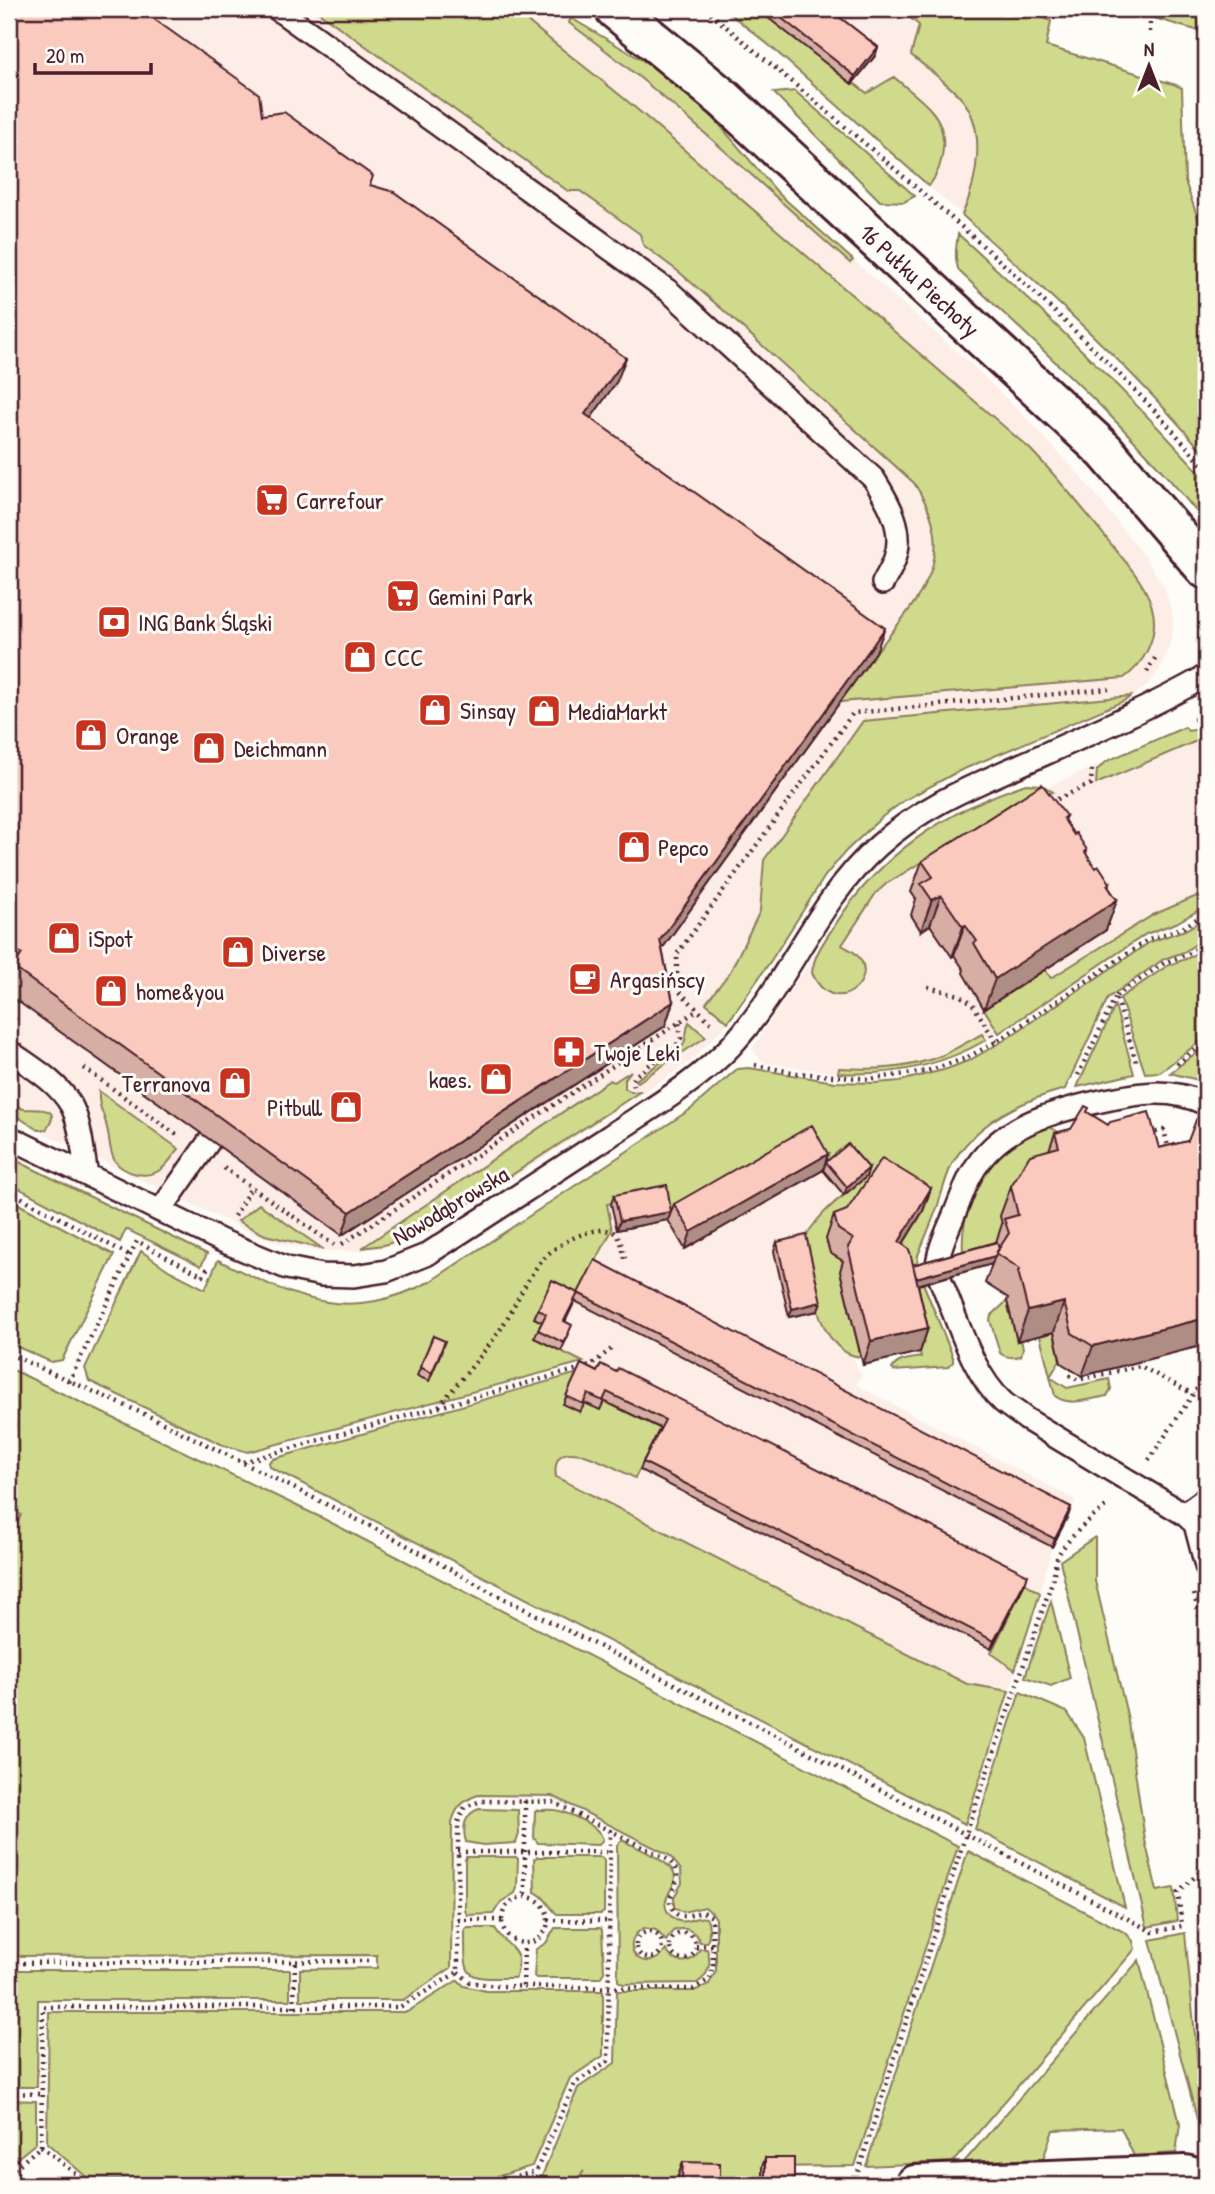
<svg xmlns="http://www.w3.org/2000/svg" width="1215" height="2194" viewBox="0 0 1215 2194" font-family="'Patrick Hand',sans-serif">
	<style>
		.built { fill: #fcede6 }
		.green { fill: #cfda8d; stroke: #8c7c5c; stroke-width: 2 }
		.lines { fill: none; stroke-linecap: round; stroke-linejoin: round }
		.service-casing { stroke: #4a1f2b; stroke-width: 26 }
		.minor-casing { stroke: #4a1f2b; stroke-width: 44 }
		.path { stroke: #4a1f2b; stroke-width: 4.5; stroke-dasharray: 2 5; stroke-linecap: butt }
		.service { stroke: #fdfcf7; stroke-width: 21 }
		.minor { stroke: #fdfcf7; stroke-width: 38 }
		.wall { fill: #d6aea3; stroke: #4a1f2b; stroke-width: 2 }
		.shaded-wall { fill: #ae8d84; stroke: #4a1f2b; stroke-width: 2 }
		.building { fill: #f9cabd; stroke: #4a1f2b; stroke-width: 2 }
		.labels { text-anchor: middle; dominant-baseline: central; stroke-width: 6; stroke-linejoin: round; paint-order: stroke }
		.street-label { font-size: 24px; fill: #4a1f2b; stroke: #fdfcf7 }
		.poi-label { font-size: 24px; fill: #4a1f2b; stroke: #fdfcf7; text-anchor: start }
	</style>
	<rect width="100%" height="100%" fill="#fdfcf7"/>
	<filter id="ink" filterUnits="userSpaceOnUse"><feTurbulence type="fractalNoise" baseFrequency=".0143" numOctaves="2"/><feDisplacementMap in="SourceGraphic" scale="14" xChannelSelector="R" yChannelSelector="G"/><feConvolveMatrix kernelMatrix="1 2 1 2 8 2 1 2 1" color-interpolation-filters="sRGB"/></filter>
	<g filter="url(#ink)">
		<path class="built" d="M9,9h550l12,9 46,26 88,64 73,85 196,174 55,54 54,58 62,78 19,30 8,24 1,19 -4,18 -9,21 -13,17 -21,14 -169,72 -52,28 -23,17 -37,35 -20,24 -53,83 -47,67 -34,35 -249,164 -24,13 -27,8 -34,5h-42l-36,-8 -25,-9 -216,-104 -29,-19z
			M757,9h142l20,16 -8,30 51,44 10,18 4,17 1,35 -6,27 -9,19 -33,-29 9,-12 -43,-97 -28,17z
			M1185,727l3,4 18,-3v178l-30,17 -30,11 -147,99 -27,16 -34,13 -28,8 -25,3h-47l-76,-11 -10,-13 97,-147 43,-45 17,-15 21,-14 48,-25 37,-15 11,-4 21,3z
			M806,1141l60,36 -38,32 -21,25 41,120 5,3 5,13 4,3 -6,12 220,115 -24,47 -12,46 -31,98 -42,-7 -412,-207 1,-16 5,-7 8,-3 22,6 44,21 -35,-68 -20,2 -17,-8 20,-42 -49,-24v-20l72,-114z"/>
		<path class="green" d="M314,9h199c43,37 89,70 132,107 129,110 256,223 385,333 29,30 55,62 81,95 15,19 38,43 42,68 5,25 -9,52 -29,66l-284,24c14,-20 29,-41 45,-61 43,-54 73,-91 29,-158l-192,-174 -43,-37 -36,-27 -3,-11 -60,-43h-12z
			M724,9h33l110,84 27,-16c12,11 27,21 37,33 19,21 14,55 -2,76l-159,-140z
			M899,9h124l28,12 -5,25 130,39 6,3 3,93 21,61v214c-73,-88 -159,-164 -244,-241 15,-33 26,-88 -2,-118 -14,-15 -33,-29 -49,-42l8,-30z
			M1154,9h52v24l-52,-15z
			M571,18l86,51 24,17 24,22 73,85 75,67 -3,3c-93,-81 -181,-168 -281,-240z
			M795,91l120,105 -11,6 -24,-1 -106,-108z
			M958,234c86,78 171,159 248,246v44c-72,-93 -162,-172 -247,-253 -5,-12 -3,-24 -1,-37z
			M1131,696l-5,4 -169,72 -52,28 -23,17 -37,35 -20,24 -53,83 -44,63 -22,-19 24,-31 30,-61 4,-51 99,-139z
			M1185,727l3,4 18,-3v9l-110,47 1,-14 10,-9z
			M1026,784l16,1 11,7 -89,44 -78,48 -10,9 -34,52c4,3 10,5 14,9 27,26 -23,67 -44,19 2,-19 13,-33 23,-48 46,-72 111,-114 191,-141z
			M1206,892v14l-30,17 -30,11 -147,99 -15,-24 60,-40 7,9 102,-63z
			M1206,918v19l-22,15 -20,7 -56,39 -43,91c-45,12 -89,33 -113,75 -6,13 -10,28 -14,41 -6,17 -13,33 -20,50l-1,10 -72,-3 -5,9 21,86c-44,-3 -51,-80 -58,-113 11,-29 40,-48 63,-67l-21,-25 -22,18 -17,-29 -138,79 -5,-27 -56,11 5,26 -37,71 -32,21 -8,16 48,24 -335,90 -25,-7 -134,-64 -4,-13 56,-117 29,20 35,18 13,-29c78,38 128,65 213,21l260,-172 46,-40 12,-1 86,14 41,1 24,-2 47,-12 23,-9 33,-19 147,-99 35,-12z
			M1206,947v90l-46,35 -15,1 -25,-75 47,-32 21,-8z
			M1115,1006l19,68 -57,13z
			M689,1022l17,15 -68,45 -2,-2 46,-33c6,-9 3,-16 7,-25z
			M982,1034l4,6c-46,27 -95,36 -148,33l1,-5c35,2 71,1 104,-13 13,-6 26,-14 39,-21z
			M1206,1045v37l-36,-9z
			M631,1071l-6,8v9l6,4 10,-1 -215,140 -42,14 -22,3 248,-168 4,2z
			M99,1091l80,58c-6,6 -11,16 -19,21 -13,9 -36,4 -45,-9 -6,-9 -5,-22 -8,-33 -3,-16 -9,-19 -8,-37z
			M9,1101c5,3 9,7 15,8 13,1 40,-4 22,21h-8l-29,-19z
			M1048,1126l25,14 -66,105 -44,6c-3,-34 15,-80 42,-102 13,-11 28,-17 43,-23z
			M9,1157l198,97 -6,12 -75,-37 -6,13 -111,-59z
			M9,1199l105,56 -52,105 -11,2 -42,-19z
			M259,1204l64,45 -58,-14 -27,-14z
			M923,1283l30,74v5l-5,5 -54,4 -2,-2c5,-10 19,-10 29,-12l-15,-69z
			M1007,1301l10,40 4,-1 2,8 -2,8c-8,2 -15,2 -21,-3l-10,-33 1,-4z
			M1054,1332l6,28 -10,17 17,11 42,-9 2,10 -4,7c-17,3 -38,11 -52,0l-15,-60z
			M9,1368l311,149 638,329 -103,320 -93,1v18h-188l10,-14 -12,14h-61l31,-9 36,-88 37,-25 2,-72h77l15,-7 7,-13v-52l-3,-5 -8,-7 -22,5 -9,-5v-10l8,-14 -1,-13 -12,-15 -116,-59 -75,-1c-14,5 -22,12 -26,27l-1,146 -48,32h-103v-31l77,-1v-13l-368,1v-417l12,-24 -12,-7z
			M578,1373l2,39 5,-9 15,6 4,-8 57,28 -26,49c-20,-9 -86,-51 -79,-1l411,207 42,7 -44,133 -695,-357 -1,-5 4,-3z
			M1095,1537v44l32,134 18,125 12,51 17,-3 3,33 -30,6 -87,-366z
			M1025,1583l15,10 -25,77 -24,-17z
			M1051,1601l19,77 -19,8 -26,-9z
			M1020,1692l47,20 17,26 41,169 -150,-78z
			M479,1809l39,1 1,24 -3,9 -33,2 -17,-3c-4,-14 -2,-28 13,-33z
			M537,1810c7,0 16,-1 23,1 13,4 39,15 43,28l-4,6 -61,-2 -4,-5 1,-27z
			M622,1840c11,6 48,21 52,33 5,15 -18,26 -4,42 2,2 5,5 9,6 10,3 16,-6 27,-3 4,6 4,18 1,24h-7c-5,-12 -15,-16 -27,-11l-7,10 -10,-11 -12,-2c-29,16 0,51 22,22 9,16 26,15 34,-1h7c5,13 2,27 -10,34l-74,1 -5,-3 -1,-136z
			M968,1851l158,82 7,8 2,8 -182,213 -87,4z
			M466,1857h50l2,2 -1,29 -2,5 -14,9 -8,12 -25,1 -3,-4v-51z
			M537,1857h64l3,3v52l-3,2h-44c-9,-7 -10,-17 -22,-22l-1,-33z
			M467,1928h28c12,21 30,20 21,48l-2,2c-51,0 -49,3 -49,-48z
			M555,1928h45l2,2 2,42 -4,6h-64l-2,-2 2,-27 10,-6z
			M1185,1933l19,194 -7,-8 -47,-179z
			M1139,1960l41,164 -4,29 -42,3 -13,-28 -68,2 -10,29 -79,3z
			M9,1970h281v30h-252l-1,87h-28z
			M458,1980l6,6 22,5h117v65l-33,22 -38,88 -46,14 -395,1 -44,-38 2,-131h358z
			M9,2100l27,1v42l-27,22z"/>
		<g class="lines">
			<defs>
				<path id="service" d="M277,9l393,283 204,187c15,24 31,51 21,79 -2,8 -8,17 -12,25
					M9,1051c22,16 48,30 62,54 10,18 12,50 16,70
					M9,1137l211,103 67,28 35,7 32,1 32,-5 40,-16c61,-39 121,-78 182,-118 42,-28 88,-54 123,-91 57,-61 84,-144 147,-200 43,-39 90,-58 142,-81 63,-28 126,-55 186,-89
					M160,1211l50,-71
					M937,1265c2,-19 12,-37 19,-55 5,-12 9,-24 15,-35 26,-49 80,-63 130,-74 38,-8 69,-14 105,3
					M940,1279c17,39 32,95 63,123 7,6 16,11 23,17l158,95 11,10 11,42
					M1184,1514l22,-16"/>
				<g id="minor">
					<path id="s1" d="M615,9l109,90 381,352 101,118"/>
					<path d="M915,2185l270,-10 21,6"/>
				</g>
			</defs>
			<use href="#service" class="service-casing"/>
			<use href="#minor" class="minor-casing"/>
			<path class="path" d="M705,9c111,94 224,186 331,285 59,56 119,112 170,176
				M1150,9v26
				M1147,672l10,-17
				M1193,719h13
				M1051,802l40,-18 1,-17
				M928,987l31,8 13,8 24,39
				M1116,996l48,-33 26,-10 16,-11
				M9,1015l8,6
				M711,1023l-34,-34v-35l176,-241 256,-24
				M1177,1064l29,-23
				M755,1065l42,8 73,6 57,-8 37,-12 32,-17 153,-103 35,-12 22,-14
				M84,1068l93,67
				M1078,1075l38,-79 21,69
				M634,1086l-2,-5 3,-5 42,-32 4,-6 -2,-16
				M1149,1134l15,-4 5,21
				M224,1168l110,77
				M9,1191l120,64
				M234,1216l18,-30
				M342,1244l356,-234
				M9,1354l144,64 237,118 101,56 286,144 376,196 29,-6 -4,-33 28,-27
				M1072,1369l-3,6 9,5 62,-14 53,28
				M69,1382l68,-141 66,35 5,-9
				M439,1406c19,-23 39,-46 57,-70 17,-24 29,-57 48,-78 11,-13 56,-38 72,-24 6,6 7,18 9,25
				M1149,1460l57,-85
				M243,1462l115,-33 232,-63 25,-20
				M9,1520l2,-5
				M1194,1594l12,50
				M525,1801v96
				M458,1852h152
				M502 1920a23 23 0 1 1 46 0a23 23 0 1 1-46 0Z
				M458,1920h44
				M548,1920l61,1
				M636 1945a13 13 0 1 1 26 0a13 13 0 1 1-26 0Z
				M670 1946a13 13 0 1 1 26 0a13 13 0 1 1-26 0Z
				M696,1946l17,-1
				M9,1963l363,-2
				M458,1972l12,10 25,4 198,3 17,-10 3,-14 -1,-48 -9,-5c-16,3 -27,11 -33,-10 2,-18 16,-24 -1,-42l-58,-29
				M523,1986l1,-42
				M294,2007l1,-46
				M9,2093l33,1
				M41,2146l2,-139h357l58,-35v-150l7,-15 16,-6 72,1 57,29 -2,230 -33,22 -39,88 -47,14
				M9,2173l32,-27 48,39
				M854,2185l112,-351 87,-255c2,-9 2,-20 7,-27 10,-15 34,-38 49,-47"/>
			<use href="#service" class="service"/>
			<use href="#minor" class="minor"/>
		</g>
		<path class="wall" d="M9,9l253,106 108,70 247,196 -26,37 285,234 -214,297 11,53 -8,24 -323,209 -333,-240 1,-20 -1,-1z
			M757,9h72l49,38 -3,9 -23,28z
			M1066,816l-2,4 10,15 13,15 -1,4 31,46 -11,30 -122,79 -21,-36 1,-3 -10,-15 -2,2 -22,-32 -9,6 -10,-16 5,-16 -5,-7 11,-31z
			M1206,1104v233l-5,9 -119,30 -21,-13 -7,-31 -37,9 -10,-40 1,-3 -23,-15 7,-19 -74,21 10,43 -8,24 -57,13 -23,-94 3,-10 -13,-8 -4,-14 8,-24 97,-27 -8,23 -20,33 10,21 83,-23 6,-18 -2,-8 11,-30 38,-36 6,-17 16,-4 16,-17 21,13 51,23 29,-7z
			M828,1154l-5,16 -138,79 -17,-29 6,-16z
			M826,1162l43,6 -3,9 -22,18 -21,-25z
			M614,1195l57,17 -3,8 -51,10 -6,-26z
			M777,1242l41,69 -29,6 -15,-66z
			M578,1293l493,214 -3,9 -16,31 -477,-246 -10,21 4,12 -8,17 -27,-13 8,-16 -8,-4 4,-9z
			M433,1336l9,14 -13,31 -12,-5z
			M581,1364l444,219 -34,66 -351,-179 3,-8 17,-34 -56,-27 -4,9 -15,-7 -5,9 -17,-8z
			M765,2158l29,27h-32v-18z
			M683,2162l37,23h-74l2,-6h29z"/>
		<path class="shaded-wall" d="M878,47l-3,9 -23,28 3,-8z
			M626,358l-9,23 -40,57 8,-24z
			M885,628l-9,24 -225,312 9,-24z
			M1110,883l-10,28 17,-11 -11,30 -122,79 11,-30z
			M941,895l-11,30 -9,6 11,-31z
			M965,925l-11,30 -2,2 11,-30z
			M673,1002l-8,24 -323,209 8,-23z
			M828,1154l-5,16 -138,79 6,-17z
			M869,1168l-3,9 -22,18 3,-8z
			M931,1188l-8,23 -33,54 9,-23z
			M671,1212l-3,8 -51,10 3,-9z
			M995,1256l-3,8 -86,24 3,-8z
			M821,1302l-3,9 -29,6 3,-8z
			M1064,1302l-10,30 -37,9 11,-30z
			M1206,1318v19l-5,9 -119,30 11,-30z
			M928,1328l-8,24 -57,13 8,-24z
			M1071,1507l-3,9 -16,31 3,-8z
			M1028,1575l-3,8 -34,66 3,-8z"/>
		<path class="building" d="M9,9h131l119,85 3,21 22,-3 89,64 -3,9 24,7 232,166 -41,56 300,214 -225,312 13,62 -323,210 -337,-245 9,-13 -13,-9z
			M770,9h59l49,38 -23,29z
			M1042,784l24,32 -3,2 11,17 2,-2 11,17 -2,2 10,16 4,-2 11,17 -3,2 10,15 -122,79 -21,-36 3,-2 -12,-16 -2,2 -22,-32 -9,5 -11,-16 12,-7 -11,-16z
			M1206,1104v214l-113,28 -21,-13 -8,-31 -36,9 -10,-40 2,-2 -24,-16 13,-20 -5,-14 14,-4 -7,-29 19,-31 29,-8 -4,-14 16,-4 14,-23 4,2 -2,4 21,13 2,-3 39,-10 10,36 29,-7 8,-21z
			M812,1125l16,29 -137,78 -17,-28z
			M848,1144l21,24 -22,19 -21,-25z
			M882,1158l49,30 -32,54 9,6 2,4 18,76 -57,13 -23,-94 5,-8 -15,-10 -4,-14 13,-5z
			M667,1185l4,27 -51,9 -6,-26z
			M806,1235l15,67 -29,7 -15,-67z
			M997,1242l2,7 -4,7 -79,22 -3,-13z
			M595,1260l476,247 -16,32 -477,-246z
			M552,1280l26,13 -14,28 8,4 -8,18 -26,-13 8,-16 -8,-5z
			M433,1336l12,5 -13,32 -12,-6z
			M581,1364l16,8 4,-8 15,8 2,-4 410,207 -34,66 -351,-179 22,-42 -58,-28 -4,9 -15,-7 -5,10 -17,-8z
			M765,2158h29v27h-29z
			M683,2162l37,1v22h-72v-6h34z
			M18,2179l106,1v5h-106z
			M310,2179h108v6h-108z"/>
	</g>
	<defs>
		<symbol id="supermarket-square" viewBox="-11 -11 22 22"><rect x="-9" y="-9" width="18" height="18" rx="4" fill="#c8321e" stroke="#fdfcf7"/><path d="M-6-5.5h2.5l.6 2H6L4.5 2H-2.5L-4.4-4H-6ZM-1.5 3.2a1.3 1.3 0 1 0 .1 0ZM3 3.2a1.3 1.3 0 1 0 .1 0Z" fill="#fff"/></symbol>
		<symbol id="bank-square" viewBox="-11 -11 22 22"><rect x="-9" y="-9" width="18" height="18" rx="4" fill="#c8321e" stroke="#fdfcf7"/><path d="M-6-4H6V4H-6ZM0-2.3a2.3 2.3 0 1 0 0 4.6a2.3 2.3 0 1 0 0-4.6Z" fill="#fff"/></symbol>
		<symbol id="shop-square" viewBox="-11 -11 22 22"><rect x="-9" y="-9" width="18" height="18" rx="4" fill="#c8321e" stroke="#fdfcf7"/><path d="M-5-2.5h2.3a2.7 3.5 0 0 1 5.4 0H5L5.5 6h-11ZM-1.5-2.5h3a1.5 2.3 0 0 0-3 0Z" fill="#fff"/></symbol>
		<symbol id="cafe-square" viewBox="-11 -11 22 22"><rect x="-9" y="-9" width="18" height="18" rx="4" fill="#c8321e" stroke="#fdfcf7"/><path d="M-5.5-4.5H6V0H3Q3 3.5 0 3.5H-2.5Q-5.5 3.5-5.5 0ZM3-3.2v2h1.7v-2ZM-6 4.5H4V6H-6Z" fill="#fff"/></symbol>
		<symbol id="pharmacy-square" viewBox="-11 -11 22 22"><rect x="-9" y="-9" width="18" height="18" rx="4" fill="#c8321e" stroke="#fdfcf7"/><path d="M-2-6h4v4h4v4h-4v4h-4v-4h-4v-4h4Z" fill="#fff"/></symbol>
	</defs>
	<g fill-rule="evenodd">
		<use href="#supermarket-square" x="253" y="481" width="38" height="38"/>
		<use href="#supermarket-square" x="384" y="577" width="38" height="38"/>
		<use href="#bank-square" x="95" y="603" width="38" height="38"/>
		<use href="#shop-square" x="341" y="638" width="38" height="38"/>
		<use href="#shop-square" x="416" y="691" width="38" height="38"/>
		<use href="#shop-square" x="525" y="692" width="38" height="38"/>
		<use href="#shop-square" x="72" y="716" width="38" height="38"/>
		<use href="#shop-square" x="190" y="729" width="38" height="38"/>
		<use href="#shop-square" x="615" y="828" width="38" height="38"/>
		<use href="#shop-square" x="45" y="919" width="38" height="38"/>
		<use href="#shop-square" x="219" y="933" width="38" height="38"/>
		<use href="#cafe-square" x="566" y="960" width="38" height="38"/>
		<use href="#shop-square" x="92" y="972" width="38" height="38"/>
		<use href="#pharmacy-square" x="550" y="1033" width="38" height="38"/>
		<use href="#shop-square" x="477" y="1060" width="38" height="38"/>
		<use href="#shop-square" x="216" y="1064" width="38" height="38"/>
		<use href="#shop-square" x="327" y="1088" width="38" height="38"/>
	</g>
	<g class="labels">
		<g class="street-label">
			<text stroke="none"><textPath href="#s1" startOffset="408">16 Pułku Piechoty</textPath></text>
			<text transform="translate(450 1205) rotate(-31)">Nowodąbrowska</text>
		</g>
		<g class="poi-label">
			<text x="296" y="500">Carrefour</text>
			<text x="428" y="596">Gemini Park</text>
			<text x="138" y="622">ING Bank Śląski</text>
			<text x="384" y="657">CCC</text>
			<text x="460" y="710">Sinsay</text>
			<text x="568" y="711">MediaMarkt</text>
			<text x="116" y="735">Orange</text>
			<text x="234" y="748">Deichmann</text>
			<text x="658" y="847">Pepco</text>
			<text x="88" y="938">iSpot</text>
			<text x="262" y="952">Diverse</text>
			<text x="610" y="979">Argasińscy</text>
			<text x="136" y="991">home&amp;you</text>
			<text x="594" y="1052">Twoje Leki</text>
			<text x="472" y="1079" text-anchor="end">kaes.</text>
			<text x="210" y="1083" text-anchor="end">Terranova</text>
			<text x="322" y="1107" text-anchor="end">Pitbull</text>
		</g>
	</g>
	<rect width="1215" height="2194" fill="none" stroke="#fdfcf7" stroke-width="35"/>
	<rect x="18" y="18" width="1180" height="2159" fill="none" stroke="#4a1f2b" stroke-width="2.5" filter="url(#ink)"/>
	<g transform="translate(1149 66)" stroke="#fdfcf7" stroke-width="5" paint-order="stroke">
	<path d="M0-5L12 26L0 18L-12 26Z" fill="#4a1f2b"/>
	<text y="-10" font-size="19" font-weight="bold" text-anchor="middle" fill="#4a1f2b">N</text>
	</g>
	<path d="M35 63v10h116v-10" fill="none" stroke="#4a1f2b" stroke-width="3.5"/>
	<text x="46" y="63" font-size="21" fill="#4a1f2b" stroke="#fdfcf7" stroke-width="5" paint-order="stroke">20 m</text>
</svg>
